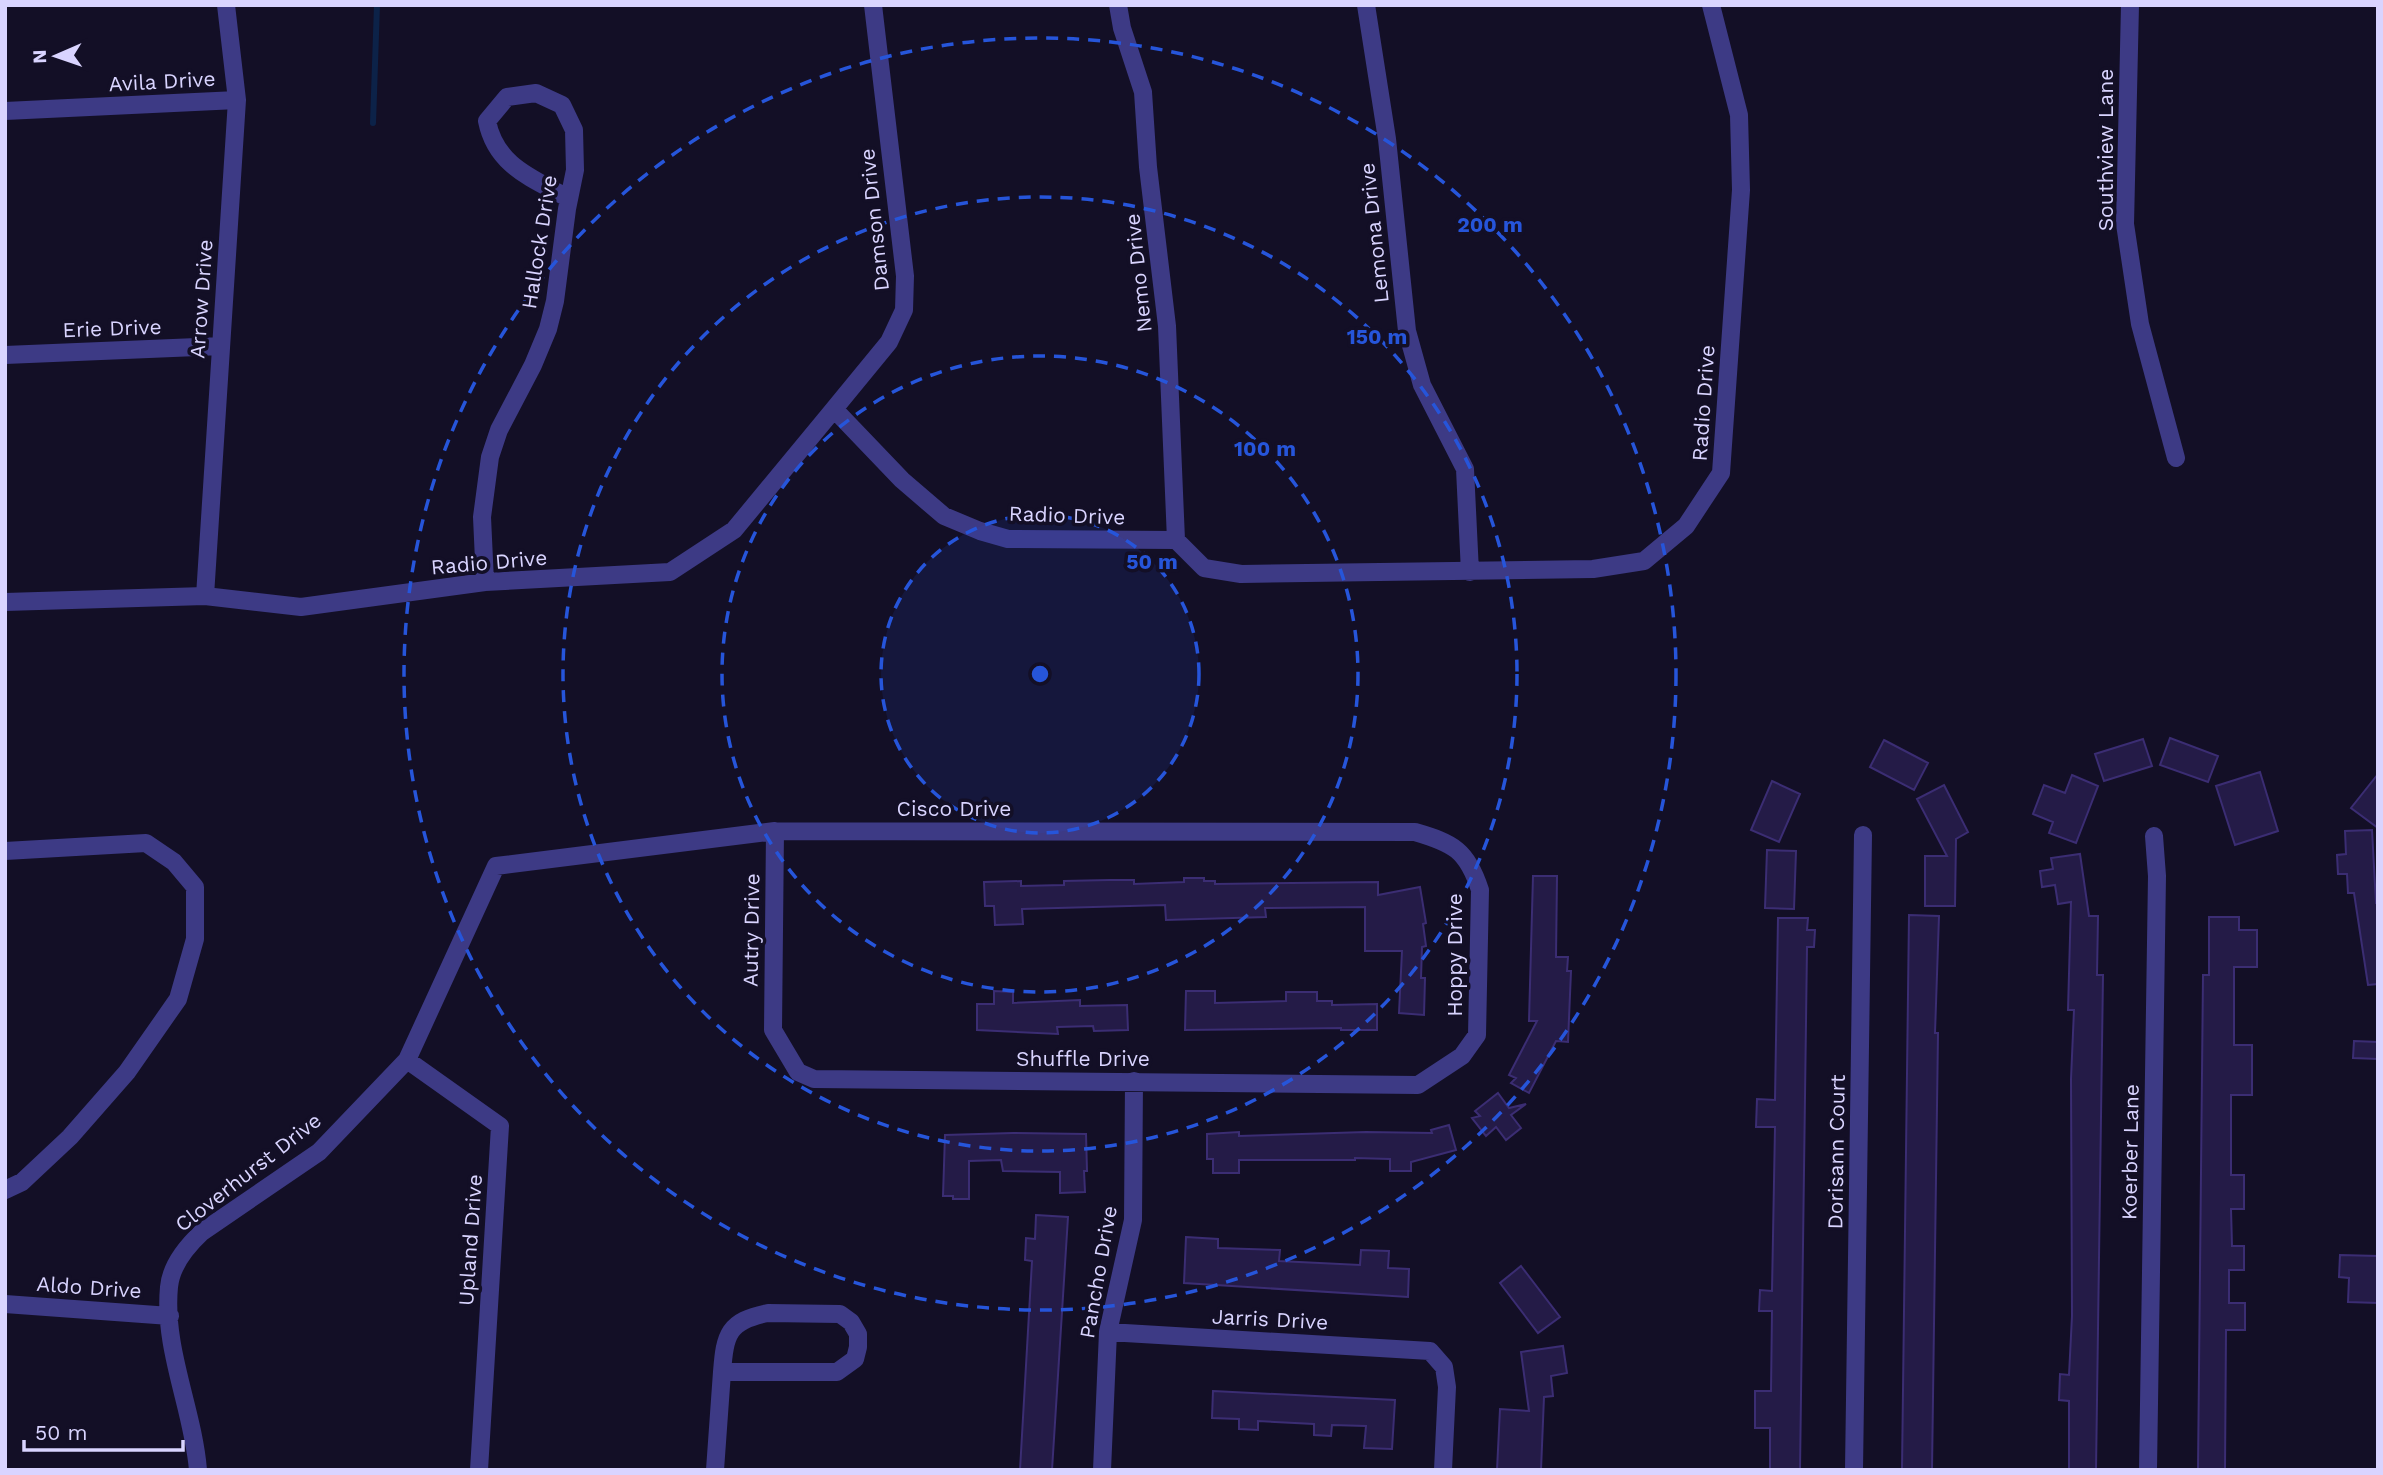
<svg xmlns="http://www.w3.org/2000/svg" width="2383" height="1475" viewBox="0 0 2383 1475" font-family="'Work Sans',sans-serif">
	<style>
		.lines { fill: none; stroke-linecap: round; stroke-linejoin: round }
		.stream { stroke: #0c2248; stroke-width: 6 }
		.building { fill: #241b47; stroke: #3b2d73; stroke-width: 2 }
		.street { stroke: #3d3a85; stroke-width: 18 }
		.ring { fill: none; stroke: #2655da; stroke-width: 3.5; stroke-dasharray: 12 9 }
		.labels { text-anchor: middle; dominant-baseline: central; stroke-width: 7; stroke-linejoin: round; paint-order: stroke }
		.street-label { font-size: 21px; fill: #d9d4ff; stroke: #130f26 }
		.centre { fill: #2655da; stroke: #130f26; stroke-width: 3.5 }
		.ring-label { font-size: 21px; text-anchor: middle; font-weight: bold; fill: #2655da; stroke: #130f26; stroke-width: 7; stroke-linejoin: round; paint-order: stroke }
	</style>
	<rect width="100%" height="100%" fill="#130f26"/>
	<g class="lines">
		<path class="stream" d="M373,123l4,-118"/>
	</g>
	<path class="building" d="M2170,738l48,18 -10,26 -48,-17z
		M2143,739l9,27 -48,15 -9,-27z
		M1884,740l44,23 -14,27 -44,-23z
		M2260,772l18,59 -43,14 -19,-59z
		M2378,774v54l-27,-20z
		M2072,775l26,11 -22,57 -27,-10 4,-11 -20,-8 11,-29 21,8z
		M1772,781l28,13 -21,48 -28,-12z
		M1944,785l24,47 -12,7 -1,67h-30v-50h22l-30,-57z
		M2372,830l4,73h2v81l-10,1 -14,-92h-6l-1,-19h-9l-1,-19 9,-1 -1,-23z
		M1767,850l29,1 -2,58 -29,-1z
		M2080,854l9,62h9l-1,59h6l-7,495 -27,-1v-68l-10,-1 1,-26 9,1 3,-59 -1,-237 3,-69h-6l3,-108 -13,2 -3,-19 -13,2 -2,-16 13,-2 -2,-11z
		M1533,876h24l-1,81h12l-1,14h4l-3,71 -12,-1 -27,52 -18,-10 5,-5 -7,-3 28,-54h-8z
		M1184,878h20v3h11v3l163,-2v13l42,-8 6,36 -3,1 3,22 -4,1 -1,31h4l-1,37 -25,-2 3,-62h-37v-44l-100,1 1,9 -100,3 -1,-15 -143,4 1,15 -28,1 -1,-19h-9l-1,-24 37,-1v5l43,-1v-4l45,-1h25v4l50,-2z
		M1909,915l30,1 -4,117h3l-6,437h-30z
		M2209,917h30v13h18v37h-23v78h18v50h-21v80h13v34h-13l1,37h12v24h-15v33h16v27h-19l-1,140h-27l5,-495h6z
		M1778,918h30l-1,12h8l-1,17h-7l-7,523h-30v-42h-15v-37h16l1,-80h-13l1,-21 12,1 3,-164h-19l1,-28 18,1z
		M994,991l19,1v11l67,-3v6l47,-1 1,25 -34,1 -1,-5 -36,1 1,7 -81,-4v-26h17z
		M1186,991h29v12l71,-2v-9h31v9h15v4l45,-1v26h-36v-2l-156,2z
		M2354,1041l24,1v17l-25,-1z
		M1498,1093l11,15 17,-4 -15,11 10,13 -15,12 -10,-13 -10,9 -14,-18 8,-2 -5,-5z
		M1449,1125l7,25 -45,12v9h-21v-12l-35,-1v2h-116v13h-26v-14h-6v-25l32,-2v4l127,-4 66,1 -1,-3z
		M1013,1133l73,1 1,37h-3l1,21 -25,1v-21l-57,-1 -2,-11 -32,1v38h-16v-3h-10l2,-61z
		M1036,1215l32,2 -16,253h-32l12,-209 -7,-1 1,-22 9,1z
		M1186,1237l32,2v9l62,2 -1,11 81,4 1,-15 28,1 -1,17 21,1 -1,28 -224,-14z
		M2340,1255l38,1v47l-30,-1 1,-24 -10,-1z
		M1521,1266l39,51 -22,16 -38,-50z
		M1563,1346l4,27 -16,3 2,20 -9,1 -3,73h-44l3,-61 29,2 -8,-59z
		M1213,1391l182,9 -3,49 -28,-1 2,-22 -34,-1 -1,11 -17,-1v-11l-56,-3v9l-19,-1v-10l-27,-1z"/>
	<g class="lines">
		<path class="street" d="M1118,5l4,23 21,64 5,75 19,159 9,214
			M1366,5l21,134 20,192 15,54 43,84 5,103
			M2130,5l-5,219 15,100 36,134
			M5,111l232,-11
			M5,355l216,-9
			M834,409l55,-67 15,-32 1,-34 -32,-271
			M485,582l-3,-65 8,-60 9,-27 34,-65 15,-36 7,-28 12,-92 8,-39 -1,-40 -12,-25 -26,-12 -29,4 -20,24c9,45 45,57 81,77
			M205,596l32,-496 -11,-95
			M5,602l200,-6 96,11 184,-25 185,-10 64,-42 100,-121 68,71 42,36 36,15 28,8 168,1 28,28 37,6 352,-5 51,-8 42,-35 35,-53 20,-283 -2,-75 -28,-110
			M5,851l141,-8 28,19 21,25v52l-17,60 -51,73 -57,65 -48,45 -17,8
			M407,1060l93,66 -21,344
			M5,1304l165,12
			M768,1313l72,1 11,8 7,12v13l-3,12 -18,13h-115c3,-38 6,-51 46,-59z
			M1108,1332l322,19 14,16 3,20 -4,83
			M198,1470c-5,-61 -35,-121 -29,-183 2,-22 17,-40 33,-55l117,-80 88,-92 89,-194 279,-35 640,1c38,11 52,18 65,58l-3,145 -15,21 -44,29 -604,-6 -16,-7 -25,-42 2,-199
			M715,1470l7,-98
			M1102,1470l6,-138 25,-112 1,-139
			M1854,1470l9,-635
			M2148,1470l9,-594 -3,-40"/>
	</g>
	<circle cx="1040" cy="674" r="159" fill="#2655da" fill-opacity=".12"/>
	<g class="ring">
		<circle cx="1040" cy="674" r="159"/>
		<circle cx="1040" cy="674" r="318"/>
		<circle cx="1040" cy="674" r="477"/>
		<circle cx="1040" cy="674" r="636"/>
	</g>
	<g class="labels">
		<g class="street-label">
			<text transform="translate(162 81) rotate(-3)">Avila Drive</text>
			<text transform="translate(2105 150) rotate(-90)">Southview Lane</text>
			<text transform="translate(874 220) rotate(-96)">Damson Drive</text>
			<text transform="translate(1374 233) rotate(-96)">Lemona Drive</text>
			<text transform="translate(539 242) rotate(-81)">Hallock Drive</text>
			<text transform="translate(1138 273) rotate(-96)">Nemo Drive</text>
			<text transform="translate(201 299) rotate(-86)">Arrow Drive</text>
			<text transform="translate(112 328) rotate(-2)">Erie Drive</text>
			<text transform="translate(1703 403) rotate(-86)">Radio Drive</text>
			<text transform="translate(1067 515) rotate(2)">Radio Drive</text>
			<text transform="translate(489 562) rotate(-5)">Radio Drive</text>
			<text x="954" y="808">Cisco Drive</text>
			<text transform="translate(751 930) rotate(-89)">Autry Drive</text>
			<text transform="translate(1454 955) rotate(-90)">Hoppy Drive</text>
			<text x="1083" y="1058">Shuffle Drive</text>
			<text transform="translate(1836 1152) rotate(-89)">Dorisann Court</text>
			<text transform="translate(2130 1152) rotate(-89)">Koerber Lane</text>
			<text transform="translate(248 1172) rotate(-38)">Cloverhurst Drive</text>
			<text transform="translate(470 1240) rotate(-86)">Upland Drive</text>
			<text transform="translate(1098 1272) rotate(-80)">Pancho Drive</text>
			<text transform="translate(89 1287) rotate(4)">Aldo Drive</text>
			<text transform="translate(1270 1319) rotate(3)">Jarris Drive</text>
		</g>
	</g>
	<circle cx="1040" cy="674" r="10" class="centre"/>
	<g class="ring-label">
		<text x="1490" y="232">200 m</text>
		<text x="1377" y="344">150 m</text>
		<text x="1265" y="456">100 m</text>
		<text x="1152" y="569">50 m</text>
	</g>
	<rect width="2383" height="1475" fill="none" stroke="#d9d4ff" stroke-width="14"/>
	<g transform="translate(56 56) rotate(268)" stroke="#130f26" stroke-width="5" paint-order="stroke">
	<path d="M0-5L12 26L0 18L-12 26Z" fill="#d9d4ff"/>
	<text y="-10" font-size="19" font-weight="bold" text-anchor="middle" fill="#d9d4ff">N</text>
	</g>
	<path d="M24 1440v10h159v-10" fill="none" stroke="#d9d4ff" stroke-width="3.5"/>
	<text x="35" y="1440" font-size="21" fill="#d9d4ff" stroke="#130f26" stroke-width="5" paint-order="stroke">50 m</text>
</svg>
